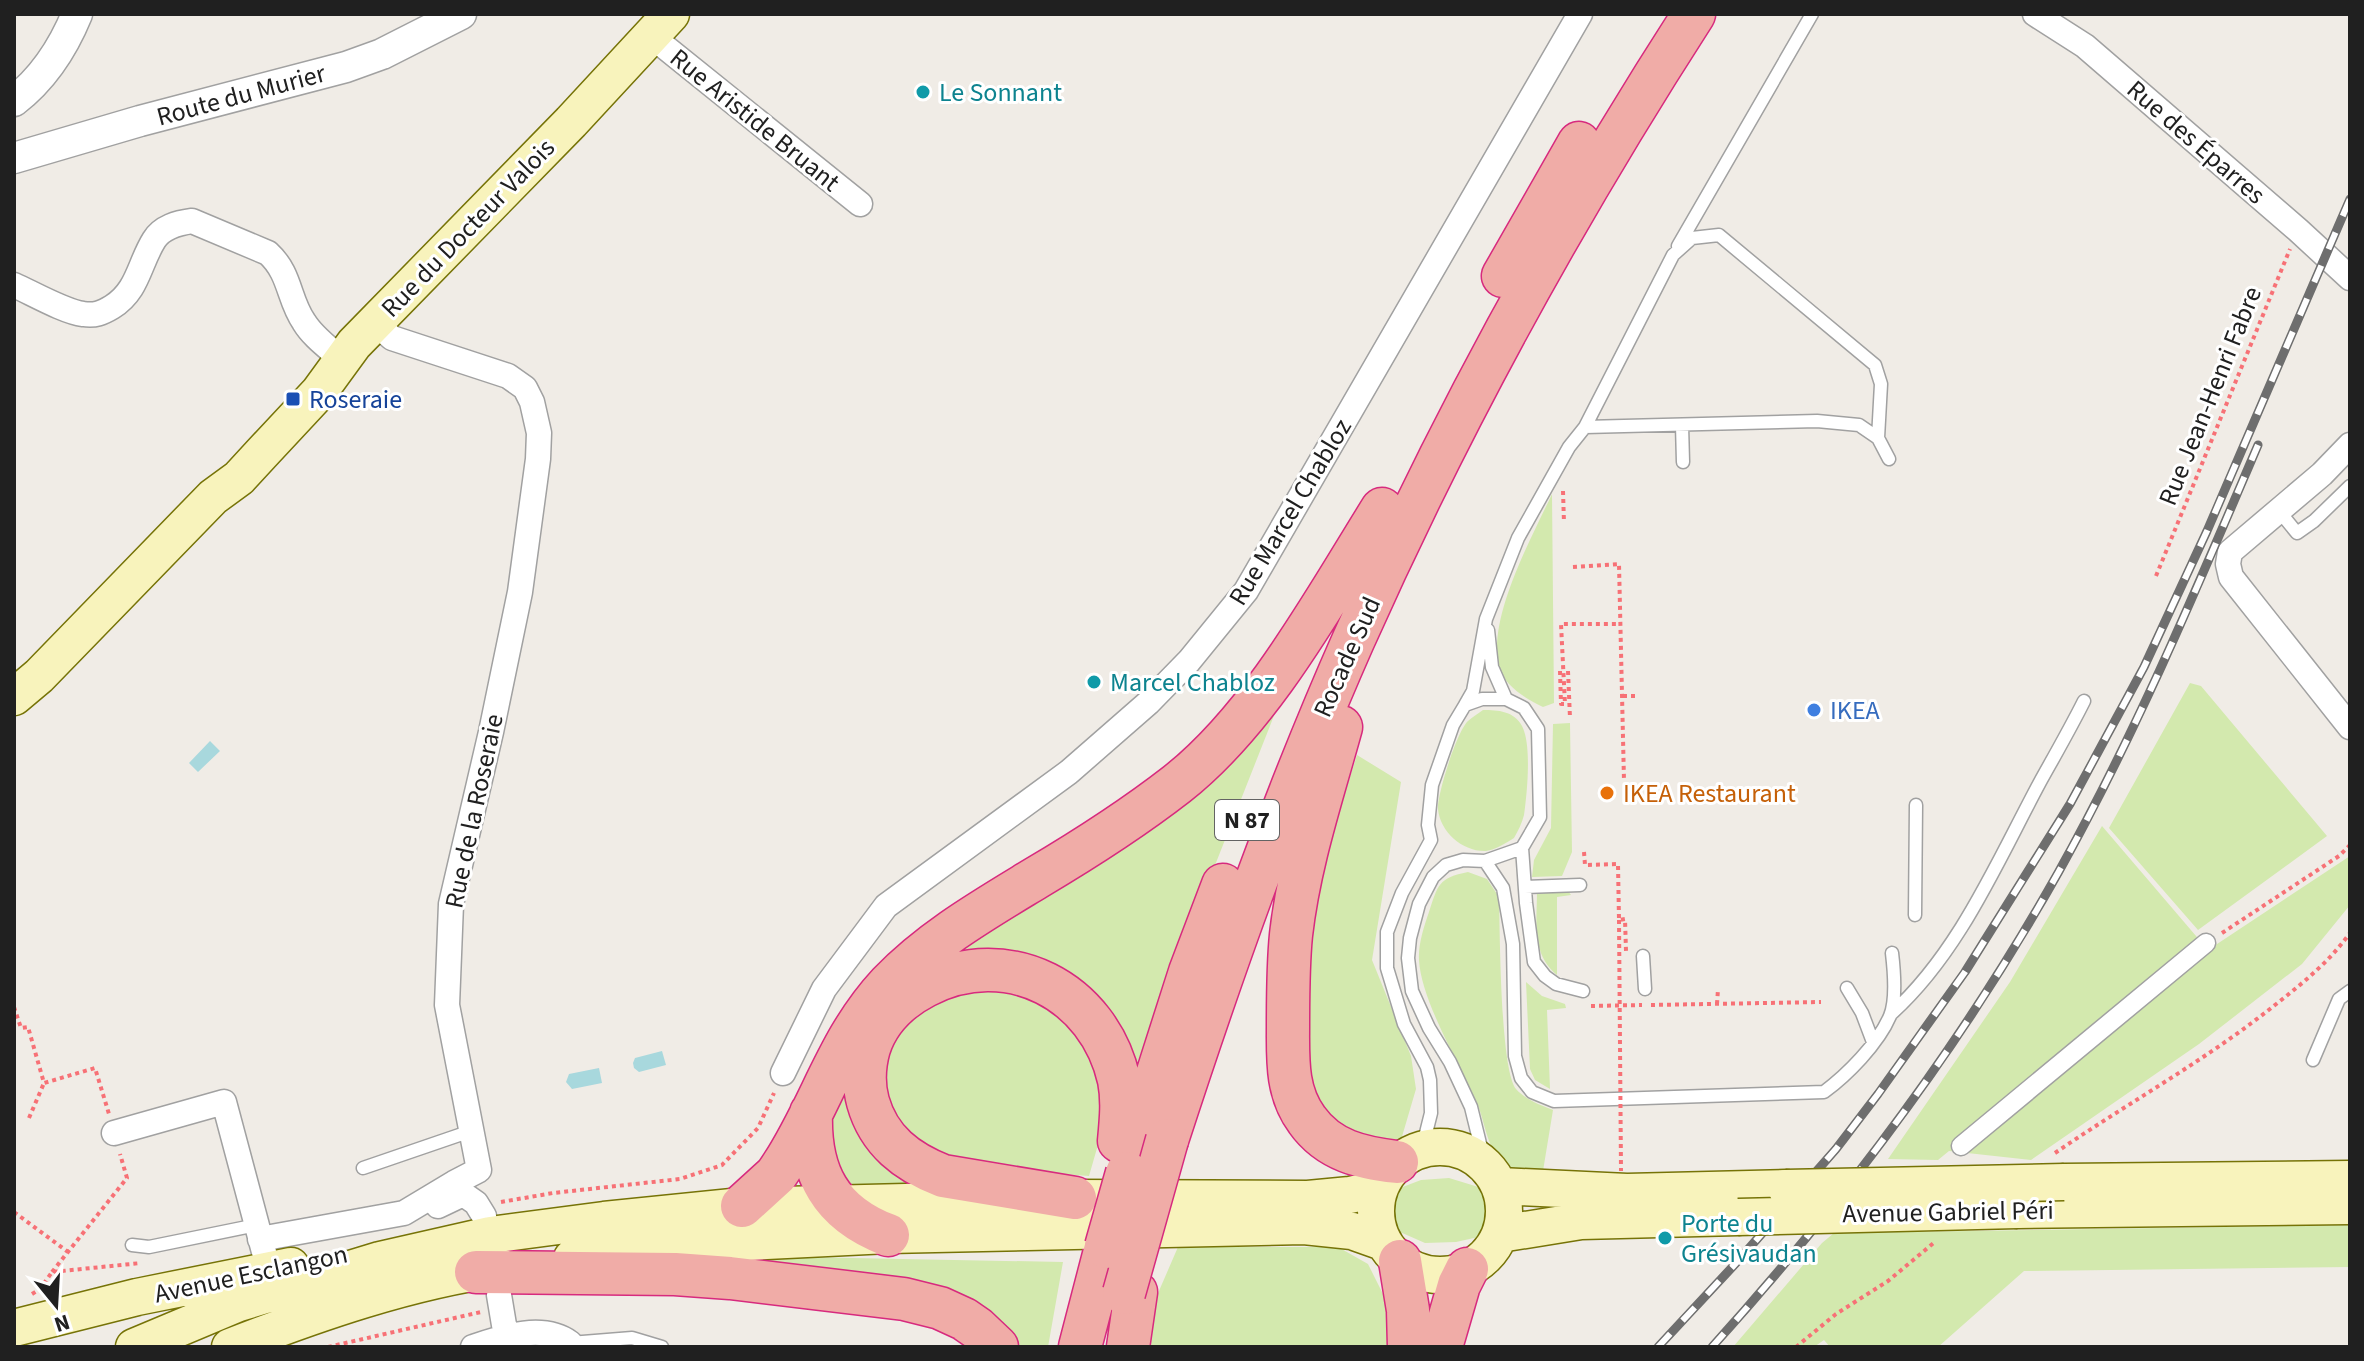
<svg xmlns="http://www.w3.org/2000/svg" width="2364" height="1361" viewBox="0 0 2364 1361" font-family="'Source Sans 3',sans-serif">
	<style>
		.grass { fill: #d3e9ae }
		.water { fill: #a8d8dd }
		.lines { fill: none; stroke-linecap: round; stroke-linejoin: round }
		.service-casing { stroke: #a1a1a1; stroke-width: 15 }
		.pedestrian-casing { stroke: #a1a1a1; stroke-width: 21 }
		.minor-casing { stroke: #a1a1a1; stroke-width: 27 }
		.tertiary-casing { stroke: #a1a1a1; stroke-width: 33 }
		.secondary-casing { stroke: #767307; stroke-width: 39 }
		.trunk-casing { stroke: #d72a7e; stroke-width: 45 }
		.path { stroke: #f77176; stroke-width: 4; stroke-dasharray: 4 4; stroke-linecap: butt }
		.service { stroke: #fff; stroke-width: 12 }
		.pedestrian { stroke: #fff; stroke-width: 18 }
		.minor { stroke: #fff; stroke-width: 24 }
		.tertiary { stroke: #fff; stroke-width: 30 }
		.secondary { stroke: #f8f3bc; stroke-width: 36 }
		.trunk { stroke: #f0aca7; stroke-width: 42 }
		.rail-casing { stroke: #6e6e6e; stroke-width: 9 }
		.rail { stroke: #fff; stroke-width: 6; stroke-dasharray: 18; stroke-linecap: butt }
		.secondary-bridge-casing { stroke: #767307; stroke-width: 39; stroke-linecap: butt }
		.trunk-bridge-casing { stroke: #d72a7e; stroke-width: 45; stroke-linecap: butt }
		.path-bridge { stroke: #f77176; stroke-width: 4; stroke-dasharray: 4 4; stroke-linecap: butt }
		.secondary-bridge { stroke: #f8f3bc; stroke-width: 36 }
		.trunk-bridge { stroke: #f0aca7; stroke-width: 42 }
		.culture-dot { fill: #0f9aa8; stroke: #fff; stroke-width: 3 }
		.transit-dot { fill: #1a4fb4; stroke: #fff; stroke-width: 3 }
		.shop-dot { fill: #3f7fe0; stroke: #fff; stroke-width: 3 }
		.food-dot { fill: #e8710a; stroke: #fff; stroke-width: 3 }
		.labels { text-anchor: middle; dominant-baseline: central; stroke-width: 6; stroke-linejoin: round; paint-order: stroke }
		.shield { fill: #fff; stroke: #636363; stroke-width: 2 }
		.shield-label { font-size: 24px; font-weight: bold; fill: #202020 }
		.culture-label { font-size: 26px; fill: #0d838f; stroke: #fff; text-anchor: start }
		.street-label { font-size: 26px; fill: #202020; stroke: #fff }
		.transit-label { font-size: 26px; fill: #164399; stroke: #fff; text-anchor: start }
		.shop-label { font-size: 26px; fill: #366cbe; stroke: #fff; text-anchor: start }
		.food-label { font-size: 26px; fill: #c56008; stroke: #fff; text-anchor: start }
	</style>
	<rect width="100%" height="100%" fill="#f0ece6"/>
	<path class="grass" d="M1552,494l2,209 -11,4c-17,-8 -40,-22 -44,-41 -12,-48 33,-129 53,-172z
		M2190,683l11,3 126,150 -129,94 -89,-102z
		M1281,698l-148,375 -124,-118 -57,-7z
		M1483,710c15,0 31,1 39,16 10,19 5,68 2,89 -2,8 -6,16 -10,23 -8,5 -19,12 -28,13 -23,1 -46,-19 -48,-42 -1,-14 19,-78 30,-88 4,-4 10,-7 15,-11z
		M1570,723l2,129 -10,24 -30,1 2,-17 17,-32 2,-104z
		M1357,755l44,27 -29,178 39,96 5,33 -15,51 -30,5 -60,-41 -7,-183z
		M2102,826l106,124 142,-94v49l-48,59 -103,80 -168,116 -82,-9 -11,9 -50,-1 122,-177z
		M1468,872l19,7 12,18c1,33 1,172 17,192 10,11 24,16 37,21l-11,67c-14,-2 -29,-4 -40,-15 -16,-16 -17,-42 -26,-61 -17,-38 -55,-101 -57,-141 -1,-15 5,-34 10,-48 9,-27 9,-34 39,-40z
		M1568,891l3,4 -14,2v78c-26,-21 -20,-53 -20,-83z
		M1526,982l16,14 23,8 1,4 -19,2 3,79 -15,-9 -5,-11z
		M957,984l68,1 73,68 10,57 -19,66 -125,-9 -45,-11 -41,-61 9,-59z
		M843,1064l95,123 -94,-1 -18,-55z
		M1449,1178l36,11c6,18 5,29 -2,47l-27,6 -31,1 -25,-11c-7,-14 -8,-29 0,-44l21,-8z
		M2350,1225v42l-326,4 -86,76h-108l-6,-7 -10,7h-81l89,-104 12,-10z
		M1178,1247h160l30,17 19,38 7,45h-248l3,-33z
		M745,1256l318,6 -15,85h-35l-284,-82z"/>
	<path class="water" d="M210,741l10,10 -22,21 -9,-9z
		M662,1051l4,14 -27,7 -5,-4 -1,-5 2,-5z
		M599,1068l3,15 -30,6 -6,-7 3,-8z"/>
	<g class="lines">
		<defs>
			<path id="service" d="M1678,246l134,-232
				M1682,425l1,37
				M1585,427l88,-172 19,-17 27,-3 156,130 6,19 -3,54
				M2279,511l18,22 17,-12 36,-35
				M1488,630l4,37 14,32
				M1465,705l8,-14 13,-72 32,-81 51,-91 16,-20 232,-6 42,4 19,13 11,21
				M1522,848l4,55 8,59 11,14 11,8 27,7
				M1485,861l18,27 10,56 2,112 6,22 11,14 22,9 270,-9c23,-17 54,-48 66,-76 7,-17 4,-46 2,-63
				M1525,887l55,-2
				M1915,915l1,-110
				M1643,956l2,33
				M1847,988l15,25 11,29
				M1891,1014c68,-61 106,-152 149,-232 15,-27 30,-53 44,-81
				M2313,1060l26,-61 11,-8
				M1422,1149l9,-36 -1,-33 -3,-13 -23,-43 -17,-56v-36l15,-39 29,-53 -3,-15 4,-40 21,-60 12,-20 17,-6h24l18,9 14,21 2,88 -18,31 -37,13 -22,-1 -17,5 -13,12 -14,27 -9,34 -2,20 4,33 17,37 21,34 21,45 14,57
				M363,1168l108,-37
				M132,1245l17,2 108,-22
				M570,1343l62,-5 30,9"/>
			<path id="pedestrian" d="M1961,1146l245,-203"/>
			<path id="minor" d="M2035,14l50,32 213,184 52,48
				M650,35l210,169
				M14,285c18,8 51,27 69,29 12,2 19,-1 29,-7 26,-16 27,-43 42,-67 8,-13 23,-17 38,-19l76,32c23,21 20,46 36,69 9,15 25,26 37,37
				M2350,445l-28,29 -92,78 -2,12 3,13 119,150
				M783,1073l41,-84 62,-83 183,-134 79,-69 41,-42 57,-70 334,-577
				M114,1133l110,-31 40,150
				M438,1206l21,-10h7l10,7 8,13
				M260,1239l144,-26 50,-30 25,-13 -32,-165 4,-101 40,-172 29,-140 18,-133 1,-26 -7,-31 -7,-14 -17,-12 -116,-38 -17,-15
				M499,1295l5,30 5,11
				M473,1347c30,-10 70,-24 97,-4v4"/>
			<path id="tertiary" d="M14,101c30,-23 49,-53 63,-87
				M14,158l126,-37 206,-54 36,-13 79,-40"/>
			<path id="secondary" d="M14,697l25,-21 174,-179 26,-19 23,-25 57,-61 35,-48 217,-222 100,-108
				M1376 1211a64 64 0 1 1 128 0a64 64 0 1 1-128 0Z
				M2064,1182l286,-3
				M1500,1186l127,6 159,-4
				M2017,1210l333,-4
				M1500,1234l81,-13 157,-4
				M572,1258l117,-13 199,-10 416,-9 48,5 31,11
				M14,1328l123,-31 154,-31
				M134,1347l105,-44 141,-43 110,-25 114,-15 138,-14 333,-8 233,1 42,-4 30,-7
				M230,1347c87,-34 179,-66 272,-79"/>
			<path id="trunk" d="M1503,276l76,-133
				M1341,727c-19,69 -42,137 -50,208 -3,30 -3,61 -3,91 0,33 -2,66 19,94 22,31 55,38 90,42
				M811,1113c-2,60 19,100 77,122
				M1167,1140c55,-169 114,-336 186,-499 97,-218 212,-427 341,-627
				M1136,1141l54,-169 33,-87
				M1075,1198l-132,-22c-36,-14 -64,-35 -75,-74 -5,-18 -4,-36 1,-54 9,-28 31,-49 56,-62 83,-43 174,5 194,94 4,20 2,40 0,61
				M742,1206l34,-31 6,-9c40,-61 55,-126 107,-182 42,-44 96,-75 147,-106 49,-29 96,-59 141,-94 85,-67 148,-184 205,-275
				M1400,1261l8,49 1,37
				M476,1272l199,2 55,4 174,21 36,9 24,11 13,9 20,19
				M1080,1347l26,-100
				M1128,1347l8,-55
				M1441,1347l18,-62 8,-16"/>
		</defs>
		<use href="#service" class="service-casing"/>
		<use href="#pedestrian" class="pedestrian-casing"/>
		<use href="#minor" class="minor-casing"/>
		<use href="#tertiary" class="tertiary-casing"/>
		<use href="#secondary" class="secondary-casing"/>
		<use href="#trunk" class="trunk-casing"/>
		<path class="path" d="M1563,491l1,32
			M1573,567l46,-3 5,217
			M2156,576l134,-327
			M1560,671l1,33h4l-4,-80h60
			M1568,671l2,47
			M1623,696h15
			M1584,852l1,13 33,-1 1,56 6,-1 1,32
			M2222,933l117,-77 11,-11
			M1717,1004l1,-15
			M1651,1005l170,-3
			M1591,1006l51,-1
			M14,1007l7,21 7,-1 16,56 51,-15 14,46
			M29,1118l15,-35
			M2055,1153c73,-50 151,-93 220,-148 28,-22 54,-43 75,-72
			M501,1202l52,-9 127,-14 42,-14 36,-37 16,-35
			M14,1212l54,40
			M52,1272l75,-94 -7,-24
			M32,1294l8,-5 12,-17 89,-9
			M328,1347l153,-35
			M1796,1347l40,-33 52,-33 48,-40"/>
		<use href="#service" class="service"/>
		<use href="#pedestrian" class="pedestrian"/>
		<use href="#minor" class="minor"/>
		<use href="#tertiary" class="tertiary"/>
		<use href="#secondary" class="secondary"/>
		<use href="#trunk" class="trunk"/>
		<defs>
			<path id="rail" d="M1658,1347l79,-85 99,-113 42,-55 87,-122 105,-168 74,-137 63,-136 143,-332
				M1712,1347c131,-145 250,-303 346,-474 77,-138 138,-283 200,-428"/>
		</defs>
		<use href="#rail" class="rail-casing"/>
		<use href="#rail" class="rail"/>
		<defs>
			<path id="secondary-bridge" d="M1786,1188l278,-6
				M1738,1217l279,-7"/>
			<path id="trunk-bridge" d="M1106,1247l21,-74
				M1124,1293l43,-153"/>
		</defs>
		<use href="#secondary-bridge" class="secondary-bridge-casing"/>
		<use href="#trunk-bridge" class="trunk-bridge-casing"/>
		<path class="path-bridge" d="M1619,920l2,251"/>
		<use href="#secondary-bridge" class="secondary-bridge"/>
		<use href="#trunk-bridge" class="trunk-bridge"/>
	</g>
	<g class="culture-dot">
		<circle cx="923" cy="92" r="8"/>
		<circle cx="1094" cy="682" r="8"/>
		<circle cx="1665" cy="1238" r="8"/>
	</g>
	<rect class="transit-dot" x="285" y="391" width="16" height="16" rx="4"/>
	<circle class="shop-dot" cx="1814" cy="710" r="8"/>
	<circle class="food-dot" cx="1607" cy="793" r="8"/>
	<g class="labels">
		<rect class="shield" x="1215" y="800" width="64" height="40" rx="6"/>
		<g class="shield-label">
			<text x="1247" y="820">N 87</text>
		</g>
		<g class="culture-label">
			<text x="939" y="92">Le Sonnant</text>
			<text x="1110" y="682">Marcel Chabloz</text>
			<text x="1681" y="1223">Porte du<tspan x="1681" dy="30">Grésivaudan</tspan></text>
		</g>
		<g class="street-label">
			<text transform="translate(241 95) rotate(-15)">Route du Murier</text>
			<text transform="translate(755 120) rotate(39)">Rue Aristide Bruant</text>
			<text transform="translate(2196 142) rotate(41)">Rue des Éparres</text>
			<text transform="translate(468 228) rotate(-46)">Rue du Docteur Valois</text>
			<text transform="translate(2210 396) rotate(-68)">Rue Jean-Henri Fabre</text>
			<text transform="translate(1290 512) rotate(-59)">Rue Marcel Chabloz</text>
			<text transform="translate(1347 657) rotate(-66)">Rocade Sud</text>
			<text transform="translate(474 811) rotate(-78)">Rue de la Roseraie</text>
			<text transform="translate(1948 1212) rotate(-1)">Avenue Gabriel Péri</text>
			<text transform="translate(251 1274) rotate(-12)">Avenue Esclangon</text>
		</g>
		<g class="transit-label">
			<text x="309" y="399">Roseraie</text>
		</g>
		<g class="shop-label">
			<text x="1830" y="710">IKEA</text>
		</g>
		<g class="food-label">
			<text x="1623" y="793">IKEA Restaurant</text>
		</g>
	</g>
	<rect width="2364" height="1361" fill="none" stroke="#202020" stroke-width="32"/>
	<g transform="translate(56 1305) rotate(162)" stroke="#ffffff" stroke-width="6" paint-order="stroke">
	<path d="M0-6L14 30L0 20L-14 30Z" fill="#202020"/>
	<text y="-12" font-size="22" font-weight="bold" text-anchor="middle" fill="#202020">N</text>
	</g>
</svg>
